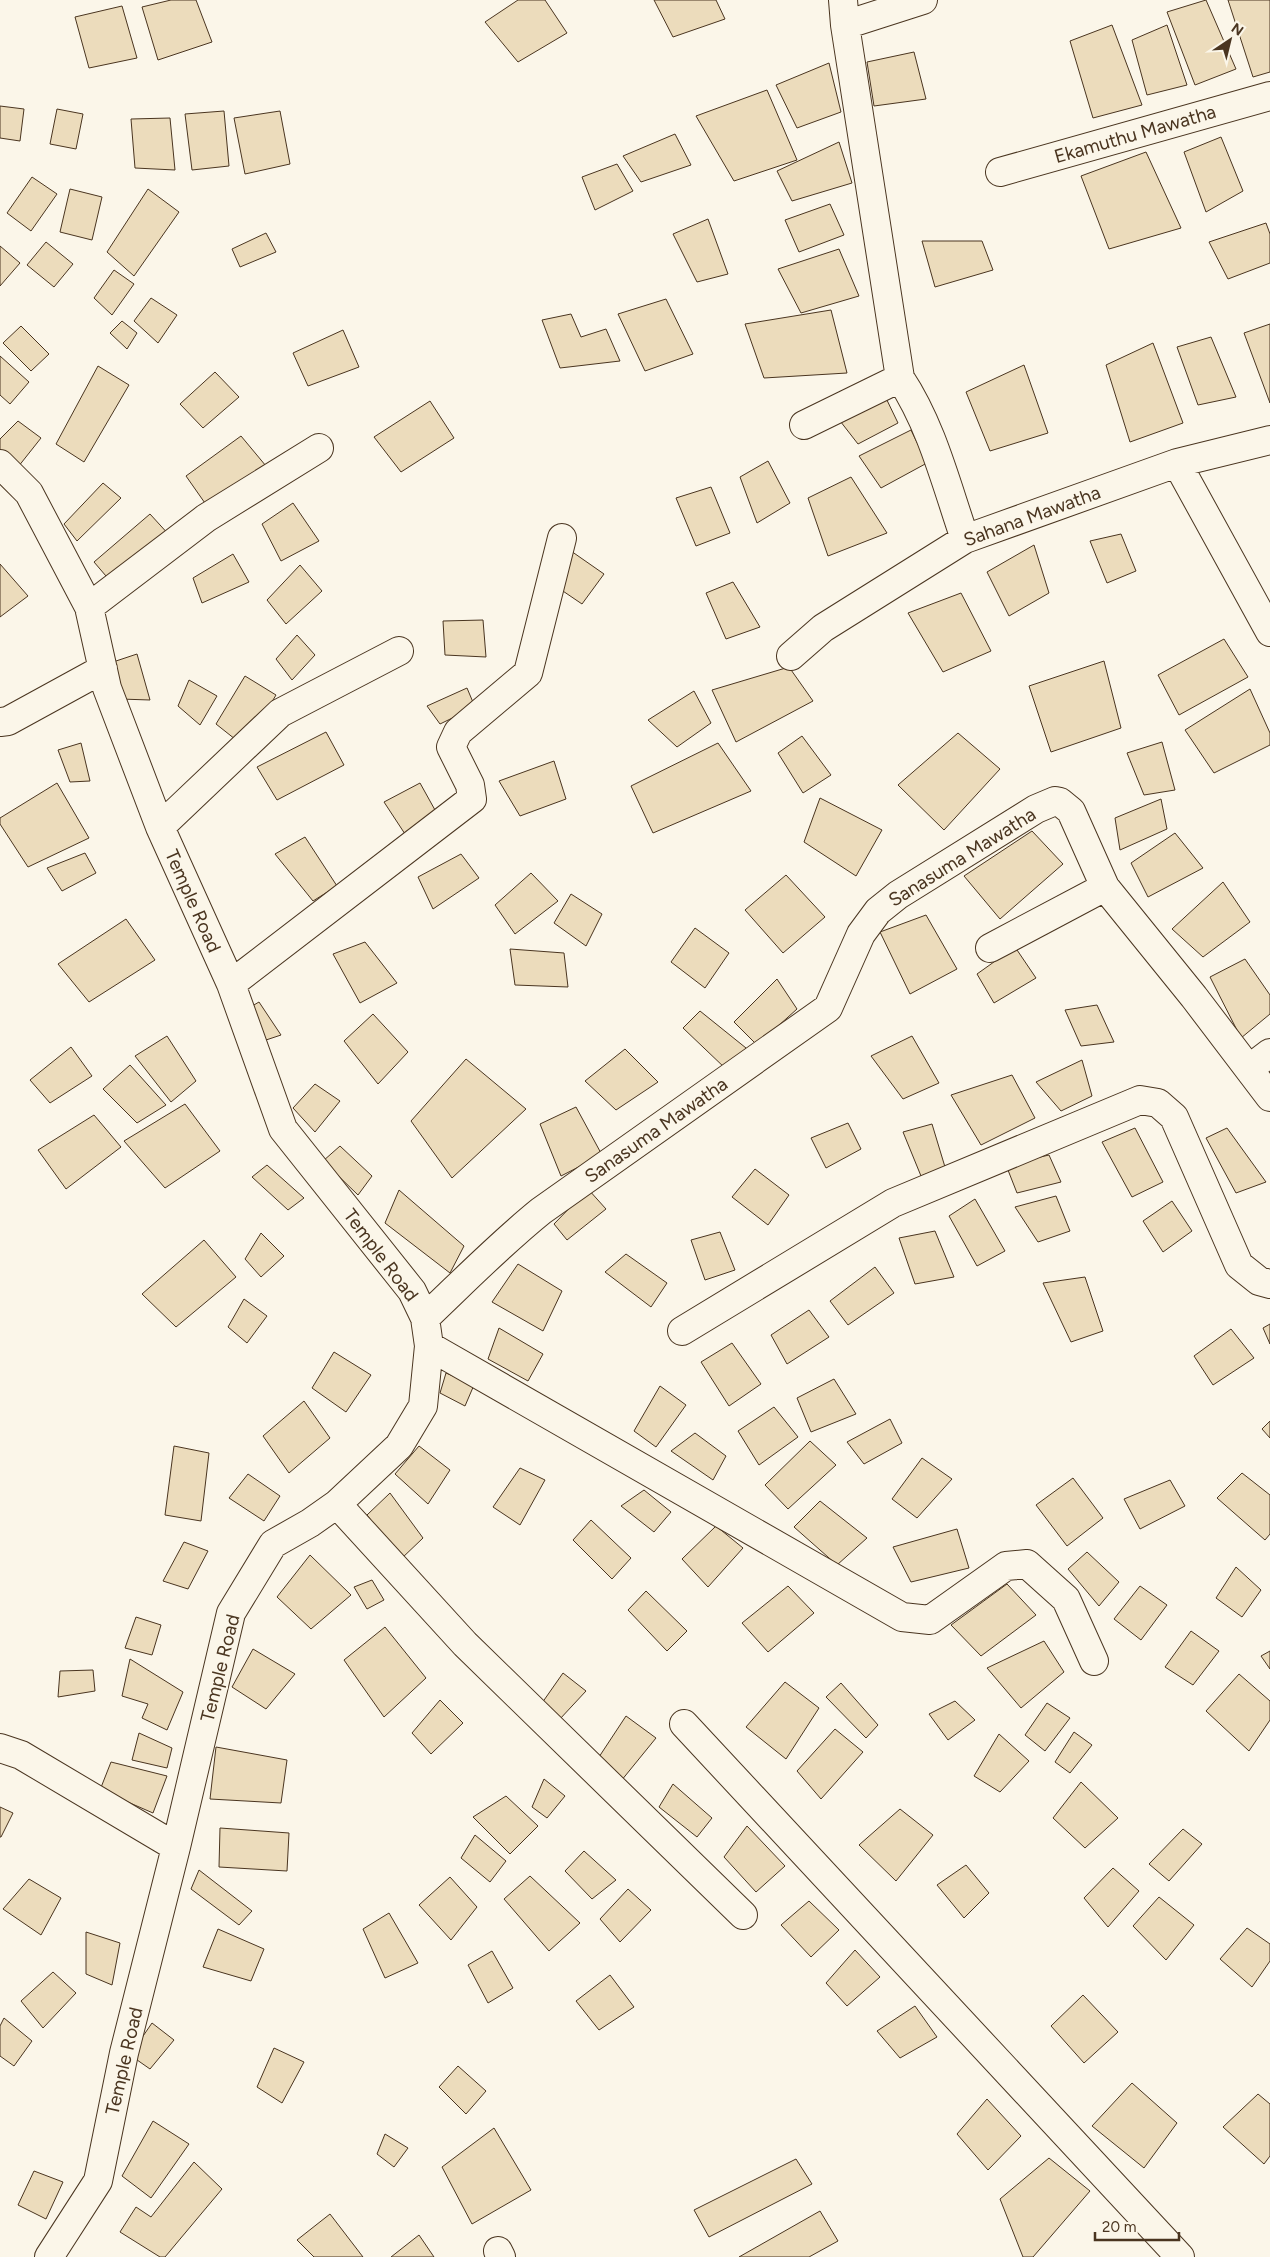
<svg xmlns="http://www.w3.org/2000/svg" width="1270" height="2257" viewBox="0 0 1270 2257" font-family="Figtree,sans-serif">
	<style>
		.building { fill: #ecdcbc; stroke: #4a3520 }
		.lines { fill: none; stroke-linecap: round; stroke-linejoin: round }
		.minor-casing { stroke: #4a3520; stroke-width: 30 }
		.minor { stroke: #fbf6e9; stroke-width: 28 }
		.labels { text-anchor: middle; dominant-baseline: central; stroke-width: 4; stroke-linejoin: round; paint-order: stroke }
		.street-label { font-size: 19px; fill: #4a3520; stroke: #fbf6e9 }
	</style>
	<rect width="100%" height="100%" fill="#fbf6e9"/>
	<path class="building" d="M171,0h25l16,42 -54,18 -16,-53z
		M518,0h27l22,33 -49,29 -33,-40z
		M654,0h62l9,19 -52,18z
		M1206,0l30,69 -41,16 -28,-73z
		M1228,0h42v72l-17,5z
		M122,6l15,52 -48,10 -14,-51z
		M1112,25l30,80 -49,13 -23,-77z
		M1167,25l20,60 -40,10 -15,-55z
		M914,52l12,47 -52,7 -7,-44z
		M829,63l12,49 -44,16 -21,-43z
		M767,90l30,70 -63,21 -38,-65z
		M0,106l24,3 -4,32 -20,-3z
		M57,109l26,5 -7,35 -26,-5z
		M224,111l5,55 -37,4 -7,-56z
		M280,111l10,53 -45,10 -11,-56z
		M170,118l5,52 -40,-2 -4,-49z
		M675,134l16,31 -50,17 -18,-26z
		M1221,137l22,54 -37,21 -22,-60z
		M839,142l13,41 -60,18 -15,-30z
		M1146,152l35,76 -72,21 -28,-73z
		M617,164l16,27 -38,19 -13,-33z
		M32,177l25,17 -26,37 -24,-18z
		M70,189l32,8 -10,43 -32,-8z
		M148,189l31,23 -45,64 -27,-24z
		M830,204l14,31 -45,17 -14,-32z
		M708,219l20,55 -31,8 -24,-48z
		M1266,223l4,11v29l-42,16 -19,-37z
		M266,233l10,19 -36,15 -8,-18z
		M922,241h60l11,29 -58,17z
		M46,242l27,22 -19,23 -27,-22z
		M0,246l20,17 -20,23z
		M839,249l20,47 -58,17 -23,-44z
		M114,270l20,14 -22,31 -18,-17z
		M151,298l26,17 -19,28 -24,-22z
		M666,299l27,55 -48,17 -27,-57z
		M831,310l16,63 -83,5 -19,-54z
		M571,314l10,23 25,-8 14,32 -60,7 -18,-48z
		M122,321l15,12 -10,16 -17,-16z
		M1270,324v79l-26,-70z
		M21,326l28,28 -18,17 -28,-28z
		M343,330l16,37 -51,19 -15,-33z
		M1211,337l25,60 -38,8 -21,-58z
		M1153,343l30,80 -53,19 -24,-77z
		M0,356l29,26 -19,22 -10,-9z
		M1024,365l24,68 -58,18 -24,-59z
		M98,366l31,19 -45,77 -28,-18z
		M215,372l24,25 -36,31 -23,-24z
		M884,394l14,29 -40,21 -21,-27z
		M430,401l24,37 -53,34 -27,-35z
		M18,421l23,17 -23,29 -18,-17v-11z
		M911,430l16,33 -46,25 -22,-32z
		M241,436l25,30 -59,40 -21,-30z
		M768,461l22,42 -33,20 -17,-46z
		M851,477l36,56 -59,23 -20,-58z
		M103,483l18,15 -44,43 -13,-17z
		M711,487l19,46 -34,13 -20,-48z
		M293,503l26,38 -38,20 -19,-37z
		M150,514l21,23 -59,46 -18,-21z
		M1121,534l15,37 -29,12 -17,-42z
		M1034,545l15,48 -40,23 -22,-44z
		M571,551l33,23 -22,30 -25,-17z
		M233,554l16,28 -47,21 -9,-25z
		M0,564l28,32 -28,21z
		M300,565l22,26 -36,33 -19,-24z
		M733,582l27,45 -34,12 -20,-46z
		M961,593l30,58 -48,21 -35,-59z
		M483,620l3,37 -41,-2 -2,-34z
		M297,635l18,20 -23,25 -16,-21z
		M1224,639l24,38 -69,38 -21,-40z
		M137,654l13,46 -30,-1 -10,-36z
		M1104,661l17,67 -70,24 -22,-66z
		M789,667l24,34 -77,41 -24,-52z
		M245,676l31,19 -31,52 -29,-23z
		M189,680l28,16 -17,29 -22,-19z
		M467,688l8,19 -35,17 -13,-18z
		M1250,689l20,44v12l-56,28 -29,-43z
		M694,691l17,32 -34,24 -29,-27z
		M326,732l18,33 -67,35 -20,-33z
		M958,733l42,36 -56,61 -46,-45z
		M802,736l29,39 -28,18 -25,-40z
		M1162,742l13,48 -31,5 -17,-42z
		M81,743l9,38 -20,1 -12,-32z
		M718,743l33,48 -98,42 -22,-47z
		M554,761l12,38 -46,17 -21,-35z
		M57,783l32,55 -61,29 -28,-43v-6z
		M420,783l15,27 -30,24 -21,-32z
		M820,798l62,32 -26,46 -52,-34z
		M1161,799l6,30 -47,21 -5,-32z
		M1032,831l31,33 -63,55 -36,-43z
		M1175,833l28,35 -55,29 -17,-34z
		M305,837l32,49 -24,15 -38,-47z
		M85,853l11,20 -34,18 -15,-23z
		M461,854l18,24 -46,31 -15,-32z
		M531,873l27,28 -43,33 -20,-29z
		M786,875l39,42 -42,36 -38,-43z
		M1223,882l27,40 -47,35 -31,-28z
		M571,894l31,20 -16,32 -32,-23z
		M926,915l31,54 -47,25 -30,-62z
		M126,919l29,41 -66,42 -31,-38z
		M695,928l34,25 -24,35 -34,-26z
		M365,942l32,41 -37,20 -27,-49z
		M1015,947l21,31 -42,25 -17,-29z
		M510,949l54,4 4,34 -53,-2z
		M1245,959l25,36v19l-29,24 -31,-61z
		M777,979l20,30 -40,36 -23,-23z
		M259,1002l22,33 -18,6 -16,-32z
		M1097,1005l17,37 -33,4 -16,-36z
		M700,1011l46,37 -20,21 -43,-41z
		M373,1014l35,38 -30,32 -34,-43z
		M167,1036l29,45 -25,21 -36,-46z
		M912,1036l27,47 -36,16 -32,-43z
		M71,1047l21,29 -42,27 -20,-23z
		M625,1049l33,33 -42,28 -31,-29z
		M466,1059l60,50 -74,69 -41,-57z
		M1082,1060l10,36 -31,15 -25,-29z
		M130,1065l36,40 -29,18 -34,-34z
		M1012,1075l23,43 -54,27 -30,-50z
		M315,1084l25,17 -25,31 -22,-24z
		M185,1104l35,47 -55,37 -41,-47z
		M576,1107l26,48 -41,21 -21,-52z
		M94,1115l27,32 -55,42 -28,-39z
		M848,1123l13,26 -35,19 -15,-30z
		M932,1124l13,43 -24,9 -18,-44z
		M1135,1128l28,54 -31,15 -30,-55z
		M1227,1128l39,54 -30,11 -30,-55z
		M340,1146l32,30 -14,19 -35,-34z
		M1049,1155l12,27 -44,11 -11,-28z
		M267,1165l37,33 -16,12 -36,-33z
		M755,1169l34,26 -21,30 -36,-28z
		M588,1189l18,20 -39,31 -13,-16z
		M399,1190l65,56 -14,27 -65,-50z
		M1056,1196l14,35 -32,11 -23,-35z
		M975,1199l30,52 -28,15 -28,-50z
		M1172,1201l20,30 -29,21 -20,-31z
		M935,1231l19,46 -39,7 -16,-46z
		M720,1232l15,38 -30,10 -14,-40z
		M261,1233l23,23 -23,21 -16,-18z
		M204,1240l32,37 -60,50 -34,-33z
		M626,1254l41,29 -16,24 -46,-35z
		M518,1264l44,27 -19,40 -51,-29z
		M875,1267l19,26 -46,32 -18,-24z
		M1085,1277l18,54 -32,11 -28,-59z
		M244,1299l23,17 -20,27 -19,-16z
		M809,1310l20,27 -42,27 -16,-29z
		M1270,1324v20l-7,-16z
		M499,1328l44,26 -15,27 -40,-22z
		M1231,1329l23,29 -41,27 -19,-29z
		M732,1343l29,41 -32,22 -28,-44z
		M334,1352l37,23 -25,37 -34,-24z
		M446,1373l28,12 -9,21 -25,-13z
		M834,1379l22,35 -45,18 -14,-34z
		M660,1386l26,19 -30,42 -22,-16z
		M304,1401l26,37 -41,35 -26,-37z
		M774,1407l24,30 -39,28 -21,-34z
		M890,1419l12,24 -38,21 -17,-22z
		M1270,1421v17l-8,-9z
		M695,1433l31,23 -13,24 -42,-29z
		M810,1441l26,24 -48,44 -23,-24z
		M174,1446l35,7 -8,68 -36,-6z
		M419,1446l31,24 -22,34 -33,-30z
		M922,1458l30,21 -35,39 -25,-19z
		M520,1468l25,12 -25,45 -27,-18z
		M1242,1473l28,22v39l-5,6 -48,-42z
		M248,1474l32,22 -16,25 -35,-23z
		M1073,1478l30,40 -36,28 -31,-41z
		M1170,1480l15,26 -45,23 -16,-30z
		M644,1490l27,22 -17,20 -33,-26z
		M390,1493l33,45 -22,21 -34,-44z
		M820,1501l47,37 -30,27 -43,-38z
		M591,1520l40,38 -19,21 -39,-39z
		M716,1526l27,22 -35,39 -26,-28z
		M957,1529l12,39 -58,14 -18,-35z
		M184,1542l24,9 -20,38 -25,-8z
		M1087,1552l32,30 -20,24 -31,-37z
		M310,1555l41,40 -40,34 -34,-32z
		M1236,1567l25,23 -19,27 -26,-19z
		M372,1580l12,20 -17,9 -13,-22z
		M1007,1584l29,31 -55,41 -30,-31z
		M788,1586l26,27 -46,39 -26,-29z
		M1140,1586l27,19 -26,35 -27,-21z
		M646,1591l41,40 -20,20 -39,-41z
		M136,1617l25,8 -9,30 -27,-7z
		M385,1627l41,51 -42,39 -40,-57z
		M1191,1631l28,20 -26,34 -28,-18z
		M1044,1641l20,31 -43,36 -34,-40z
		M253,1649l42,25 -29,35 -34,-22z
		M1270,1651v18l-9,-13z
		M130,1659l53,33 -16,38 -25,-12 6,-14 -26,-8z
		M93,1670l2,21 -37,6 2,-26z
		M563,1673l23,18 -27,29 -17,-17z
		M1239,1674l31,27v19l-21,31 -43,-40z
		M785,1682l34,26 -33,51 -40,-32z
		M841,1683l37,42 -12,13 -40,-41z
		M440,1700l23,23 -32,31 -19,-21z
		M955,1701l20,19 -27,20 -19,-26z
		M1047,1703l23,15 -25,33 -20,-16z
		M626,1716l30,22 -35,43 -24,-21z
		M835,1729l28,23 -42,47 -24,-28z
		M1074,1732l18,13 -22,28 -15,-11z
		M139,1733l33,15 -5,20 -35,-8z
		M999,1734l30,27 -29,31 -26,-16z
		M216,1747l71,13 -6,43 -71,-4z
		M111,1762l56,14 -14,37 -53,-23z
		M544,1779l21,17 -18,22 -15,-11z
		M1081,1782l37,36 -33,30 -32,-30z
		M673,1784l39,34 -15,19 -38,-30z
		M506,1796l32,30 -28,28 -37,-37z
		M0,1807l13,6 -12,24h-1z
		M900,1809l33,26 -37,46 -37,-36z
		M747,1826l38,40 -29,26 -32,-35z
		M220,1828l69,5 -2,38 -68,-4z
		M1183,1829l19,15 -33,37 -20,-17z
		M475,1835l31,26 -16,21 -29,-24z
		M584,1851l32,29 -24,19 -27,-28z
		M966,1865l23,28 -25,25 -27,-33z
		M1113,1868l26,23 -31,36 -24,-29z
		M199,1870l53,41 -13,14 -48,-36z
		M530,1876l50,47 -31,28 -45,-52z
		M450,1877l27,30 -26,33 -32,-35z
		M29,1879l32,19 -20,37 -38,-26z
		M628,1889l23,21 -31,32 -20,-23z
		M1159,1897l35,28 -28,35 -33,-34z
		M809,1901l30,29 -28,27 -30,-32z
		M389,1913l29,50 -33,15 -22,-49z
		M1247,1928l23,16v17l-18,26 -32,-28z
		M218,1929l46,20 -13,32 -48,-14z
		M86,1932l34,11 -8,42 -26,-11z
		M855,1950l25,27 -33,29 -21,-23z
		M492,1951l21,37 -25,15 -20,-38z
		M53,1972l23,21 -33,35 -22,-27z
		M610,1975l24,32 -35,23 -23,-29z
		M1083,1995l35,37 -34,31 -33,-37z
		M915,2006l22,31 -37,21 -23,-27z
		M4,2018l28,23 -18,25 -14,-10v-30z
		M152,2023l22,17 -24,29 -20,-14z
		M274,2048l30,14 -22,41 -25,-16z
		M458,2066l28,25 -20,23 -27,-27z
		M1132,2083l45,40 -33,45 -52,-42z
		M1258,2094l12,10v52l-6,8 -41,-37z
		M987,2099l34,37 -33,34 -31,-36z
		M153,2121l36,23 -38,54 -29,-22z
		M494,2128l37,62 -59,34 -30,-57z
		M385,2134l23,14 -14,19 -17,-13z
		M1049,2158l41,33 -57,66h-10l-23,-58z
		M796,2159l16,25 -103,53 -15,-27z
		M194,2162l28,27 -57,68h-5l-40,-25 16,-25 15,10z
		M34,2171l29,11 -17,37 -28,-14z
		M820,2211l18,30 -29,16h-70z
		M330,2214l33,43h-49l-17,-17z
		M419,2235l15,22h-43z"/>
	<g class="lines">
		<defs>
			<path id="minor" d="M843,0l2,25 55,353
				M845,25l78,-25
				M1000,172l270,-76
				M804,425l96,-47c32,48 46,106 65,161
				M1177,463l93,169
				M0,464l29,29 60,114 18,81 53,139 71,157 52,145 129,162 13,27 4,28 -6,60 -24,40 -62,58 -27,19 -37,21 -42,69 -55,234 -52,206 -26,128 -49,76
				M89,607l117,-89 113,-70
				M791,656l32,-28 142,-89 212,-76 93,-23
				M0,722l8,-1 95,-52
				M160,827l120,-114 119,-62
				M990,948l115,-61
				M231,984l241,-185 -2,-14 -19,-38 7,-15 70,-59 34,-135
				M1249,1069l21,-16
				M425,1318c38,-36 75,-74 116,-107l287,-203 33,-74 17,-23 20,-16 138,-86 19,-8 5,1 11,9 34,76 89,110 76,100
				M682,1331l211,-128 247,-103 18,3 16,14 65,148 20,16 11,3
				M429,1346l473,271 28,3 76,-54 21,-2 39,35 28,62
				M337,1504l128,140 278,271
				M684,1724l496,533
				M0,1748l21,7 155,92
				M498,2251l3,6"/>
		</defs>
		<use href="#minor" class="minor-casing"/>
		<use href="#minor" class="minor"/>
	</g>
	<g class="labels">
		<g class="street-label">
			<text transform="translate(1135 134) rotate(-16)">Ekamuthu Mawatha</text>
			<text transform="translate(1032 516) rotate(-20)">Sahana Mawatha</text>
			<text transform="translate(962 857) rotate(-32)">Sanasuma Mawatha</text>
			<text transform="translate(193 901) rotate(66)">Temple Road</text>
			<text transform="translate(656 1130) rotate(-35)">Sanasuma Mawatha</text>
			<text transform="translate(381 1255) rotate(53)">Temple Road</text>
			<text transform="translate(220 1668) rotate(-76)">Temple Road</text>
			<text transform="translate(124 2061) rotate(-77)">Temple Road</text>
		</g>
	</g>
	<g transform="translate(1230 40) rotate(35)" stroke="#fbf6e9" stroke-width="4" paint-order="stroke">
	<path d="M0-4L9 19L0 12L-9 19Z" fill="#4a3520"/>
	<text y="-8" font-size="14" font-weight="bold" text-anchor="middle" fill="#4a3520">N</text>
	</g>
	<path d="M1095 2232v8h84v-8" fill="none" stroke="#4a3520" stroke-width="2.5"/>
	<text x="1102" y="2232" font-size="15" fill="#4a3520" stroke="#fbf6e9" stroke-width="4" paint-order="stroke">20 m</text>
</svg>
